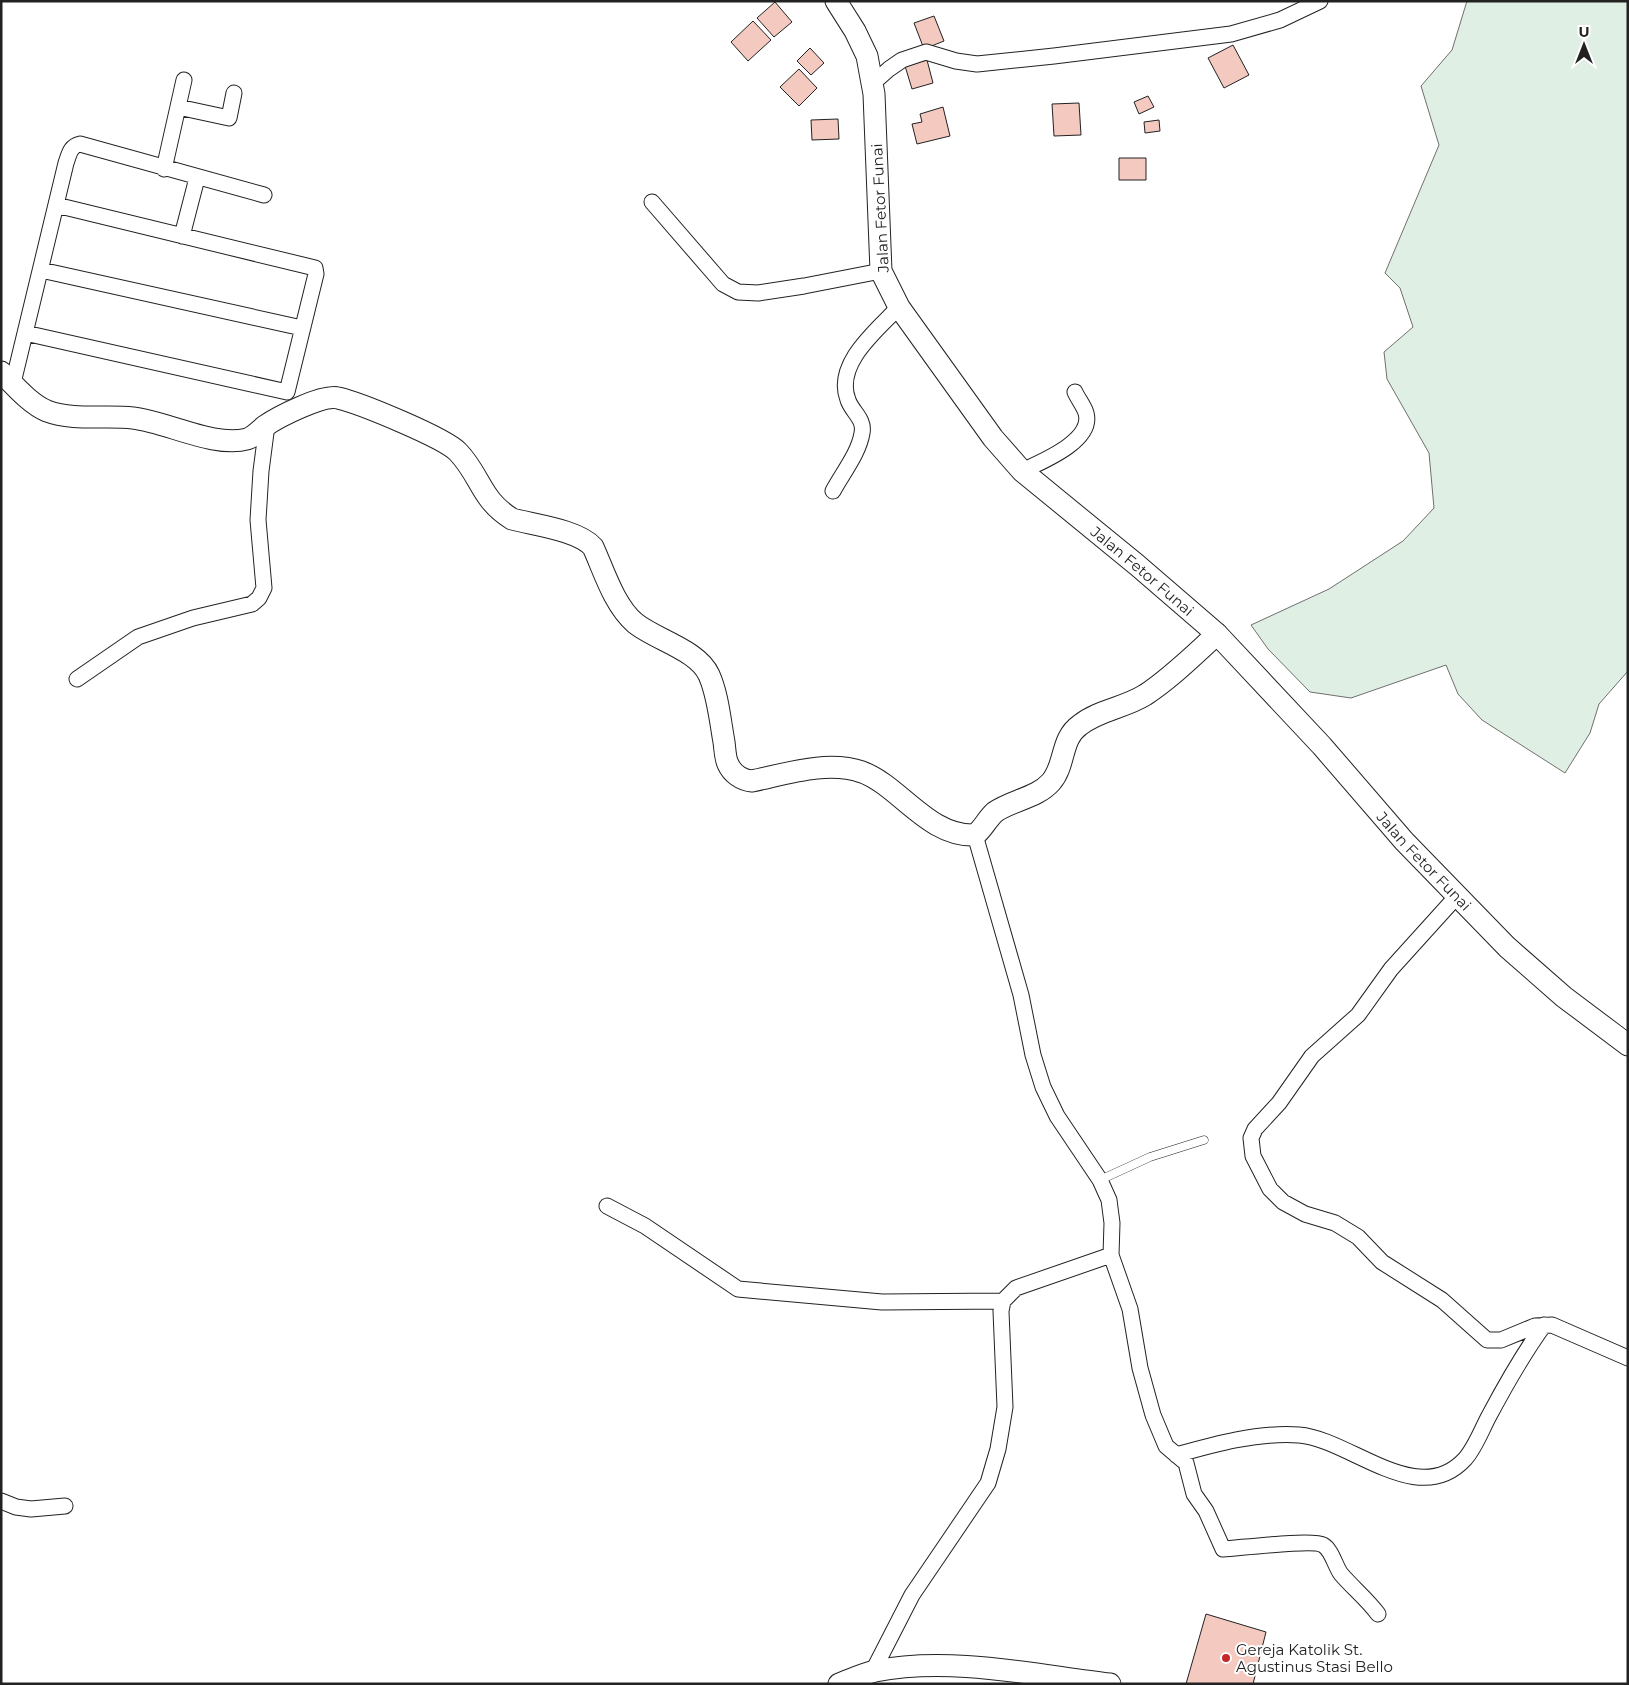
<svg xmlns="http://www.w3.org/2000/svg" width="1629" height="1685" viewBox="0 0 1629 1685" font-family="Montserrat,sans-serif">
	<style>
		.green { fill: #e0efe3; stroke: #6f6f6f }
		.building { fill: #f3c9c0; stroke: #222 }
		.lines { fill: none; stroke-linecap: round; stroke-linejoin: round }
		.lane-casing { stroke: #222; stroke-width: 9 }
		.street-casing { stroke: #222; stroke-width: 17 }
		.secondary-casing { stroke: #222; stroke-width: 23 }
		.lane { stroke: #fff; stroke-width: 8 }
		.street { stroke: #fff; stroke-width: 15 }
		.secondary { stroke: #fff; stroke-width: 21 }
		.poi-dot { fill: #c62828; stroke: #fff; stroke-width: 2 }
		.labels { text-anchor: middle; dominant-baseline: central; stroke-width: 4; stroke-linejoin: round; paint-order: stroke }
		.street-label { font-size: 15px; fill: #222; stroke: #fff }
		.poi-label { font-size: 15px; fill: #222; stroke: #fff; text-anchor: start }
	</style>
	<rect width="100%" height="100%" fill="#fff"/>
	<path class="green" d="M1467,1h161v670l-29,33 -9,29 -25,40 -83,-53 -24,-26 -12,-29 -95,33 -41,-6 -42,-43 -17,-24 78,-36 74,-48 31,-33 -5,-55 -42,-74 -3,-27 29,-25 -13,-39 -15,-15 54,-128 -18,-59 31,-36z"/>
	<path class="building" d="M775,2l17,20 -18,15 -17,-19z
		M934,16l10,25 -20,8 -10,-26z
		M753,21l18,19 -23,21 -17,-19z
		M1233,45l16,30 -25,13 -16,-30z
		M810,48l14,15 -13,12 -14,-14z
		M927,60l6,23 -21,6 -7,-23z
		M799,69l18,19 -18,18 -19,-19z
		M1148,96l6,11 -15,7 -5,-12z
		M1079,103l2,32 -27,1 -2,-32z
		M943,107l7,29 -33,8 -5,-20 10,-2 -2,-8z
		M838,119l1,20 -27,1 -1,-20z
		M1159,120l1,11 -15,2 -1,-11z
		M1119,158h27v22h-27z
		M1206,1614l60,18 -13,52h-67z"/>
	<g class="lines">
		<defs>
			<path id="lane" d="M1100,1180l50,-23 54,-17"/>
			<path id="street" d="M872,84l17,-15 13,-9 24,-8 30,9 21,3 77,-8 177,-22 49,-14 40,-19
				M178,107l51,11 5,-25
				M164,169l20,-89
				M652,202l71,82 15,8 20,1 46,-7 77,-15
				M182,236l15,-58
				M41,270l261,58
				M25,333l262,59 29,-118 -1,-6 -259,-63
				M13,383l53,-220c3,-8 4,-17 14,-19l184,51
				M1022,471c19,-9 72,-30 64,-58 -2,-7 -8,-14 -11,-21
				M833,491c9,-17 26,-38 29,-58 3,-14 -10,-21 -14,-33 -14,-36 29,-70 51,-93
				M77,679l61,-42 55,-19 59,-14 7,-6 5,-10 -6,-68 3,-49 6,-46
				M975,835l46,160 12,60 10,32 14,29 43,64 9,20 3,23 -1,32 19,54 10,59 13,47 13,31 20,17 8,31 12,17 17,38c17,-1 90,-10 100,-4 9,5 12,21 18,29 12,14 26,25 37,40
				M1457,896l-66,73 -33,46 -46,41 -33,47 -24,26 -4,9 2,18 17,33 13,13 22,12 30,9 23,14 24,25 60,38 45,40h14l34,-14 17,-1 76,33
				M607,1206l38,20 93,63 144,13 121,-1
				M1176,1455c39,-11 82,-23 123,-20 51,4 119,75 166,24 10,-11 17,-30 24,-43 17,-32 34,-62 55,-91
				M1,1501l15,6 15,2 34,-3
				M873,1671l39,-76 76,-112 10,-34 7,-42 -4,-96 2,-10 13,-13 95,-33"/>
			<g id="secondary">
				<path id="s1" d="M836,1l19,30 12,25 7,38 7,177 18,36 94,131 29,33 115,94 80,69 105,112 82,95 103,106 57,50 64,48"/>
				<path d="M1,372c13,13 29,32 46,39 26,10 59,4 86,7 34,4 82,30 114,21 7,-2 13,-9 18,-13 13,-9 58,-32 73,-28 22,5 107,40 120,54 23,24 22,47 54,67 22,6 66,11 81,28 11,24 21,58 42,76 21,17 63,27 74,52 9,20 11,45 15,67 1,7 1,16 4,22 4,9 13,16 24,17 34,-7 75,-21 110,-9 38,14 66,65 113,63 8,-6 12,-16 20,-23 17,-12 42,-14 56,-30 15,-17 9,-43 29,-57 19,-15 44,-17 65,-30 26,-17 49,-40 72,-61"/>
				<path d="M839,1684c11,-4 24,-10 36,-13 75,-15 159,4 235,13"/>
			</g>
		</defs>
		<use href="#lane" class="lane-casing"/>
		<use href="#street" class="street-casing"/>
		<use href="#secondary" class="secondary-casing"/>
		<use href="#lane" class="lane"/>
		<use href="#street" class="street"/>
		<use href="#secondary" class="secondary"/>
	</g>
	<circle class="poi-dot" cx="1226" cy="1658" r="5"/>
	<g class="labels">
		<g class="street-label">
			<text transform="translate(880 208) rotate(-93)">Jalan Fetor Funai</text>
			<text stroke="none"><textPath href="#s1" startOffset="681">Jalan Fetor Funai</textPath></text>
			<text stroke="none"><textPath href="#s1" startOffset="1086">Jalan Fetor Funai</textPath></text>
		</g>
		<g class="poi-label">
			<text x="1236" y="1649">Gereja Katolik St.<tspan x="1236" dy="17">Agustinus Stasi Bello</tspan></text>
		</g>
	</g>
	<rect width="1629" height="1685" fill="none" stroke="#222222" stroke-width="5"/>
	<g transform="translate(1584 45)" stroke="#ffffff" stroke-width="4" paint-order="stroke">
	<path d="M0-4L9 19L0 12L-9 19Z" fill="#222222"/>
	<text y="-8" font-size="14" font-weight="bold" text-anchor="middle" fill="#222222">U</text>
	</g>
</svg>
